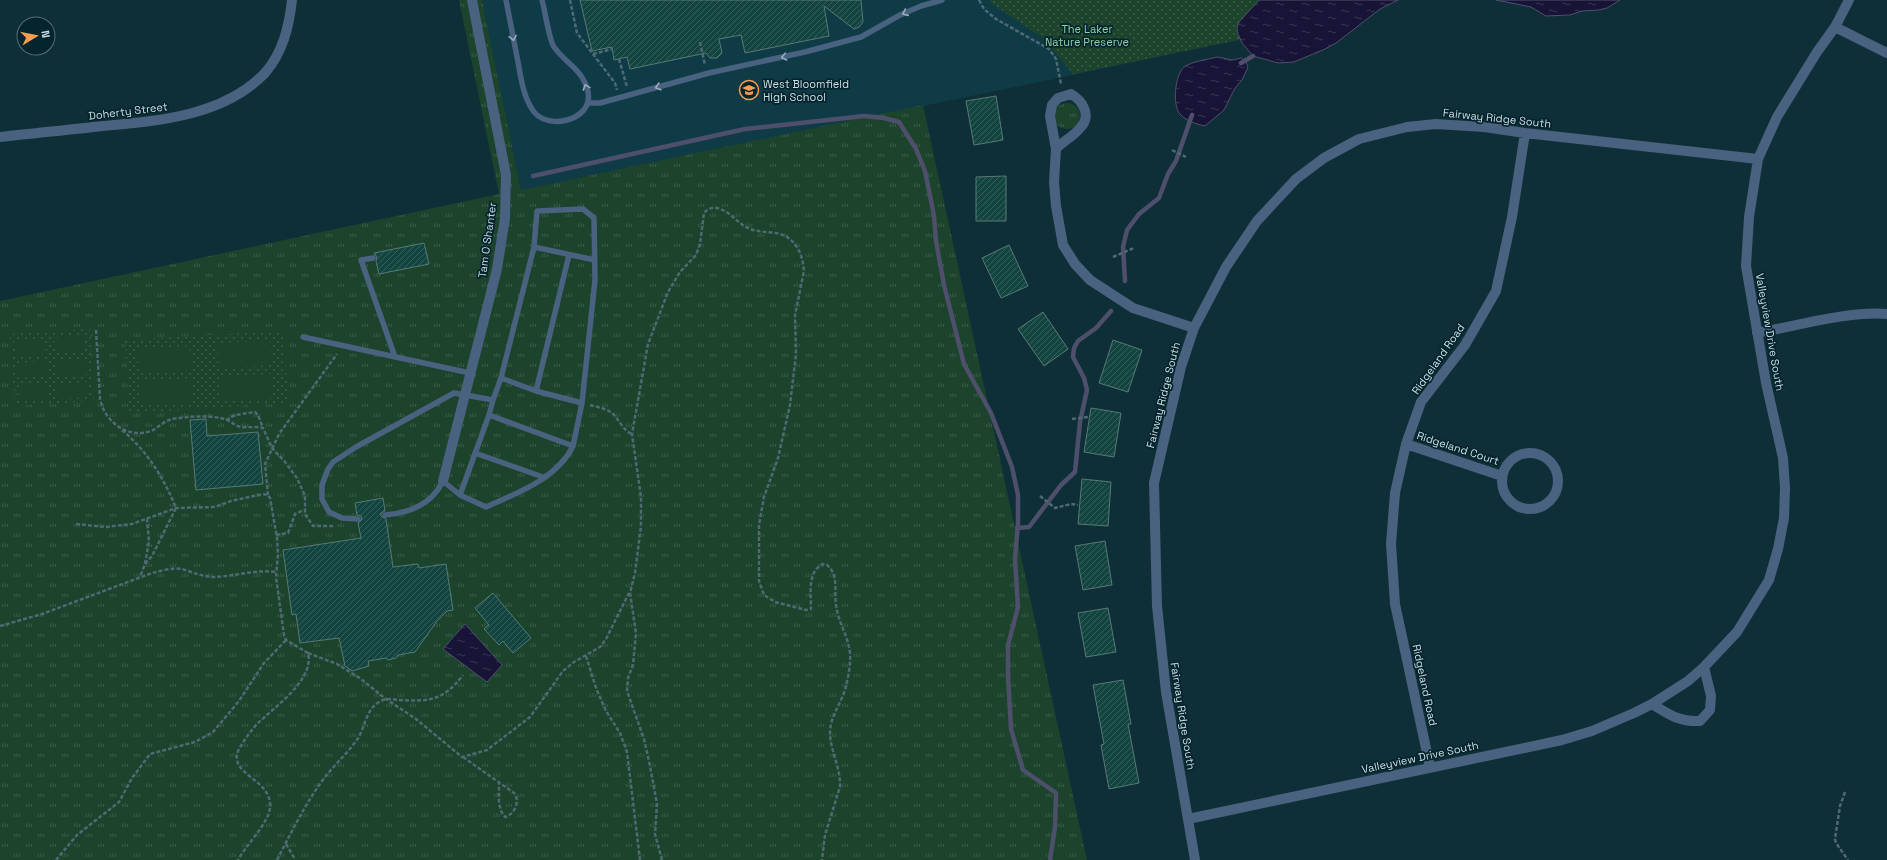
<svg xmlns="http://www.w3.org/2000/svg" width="1887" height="860" viewBox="0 0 1887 860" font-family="'Space Grotesk',sans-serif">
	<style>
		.built { fill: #0f3b47 }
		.grass { fill: url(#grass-tufts) }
		.park { fill: url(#park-dots) }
		.pitch { fill: #1c432b }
		.water { fill: url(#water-ripples); stroke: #4e506b }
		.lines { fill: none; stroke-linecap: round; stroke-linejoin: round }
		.stream { stroke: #4e506b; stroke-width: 4.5 }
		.building { fill: url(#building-hatch); stroke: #567a76 }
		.path { stroke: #4e6a72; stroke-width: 2.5; stroke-dasharray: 4 2; stroke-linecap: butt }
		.lane { stroke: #49627f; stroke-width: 5.5 }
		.street { stroke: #49627f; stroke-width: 10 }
		.oneway { stroke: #97acbb }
		.labels { text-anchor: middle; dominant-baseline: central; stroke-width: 3.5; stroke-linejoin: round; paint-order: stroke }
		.park-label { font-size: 11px; fill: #8dd1a4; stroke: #04252e }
		.poi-label { font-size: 11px; fill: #cbdde3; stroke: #04252e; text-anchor: start }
		.street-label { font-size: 11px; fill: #cbdde3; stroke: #04252e }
	</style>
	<defs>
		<pattern id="grass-tufts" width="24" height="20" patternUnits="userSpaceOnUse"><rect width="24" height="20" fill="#1c432b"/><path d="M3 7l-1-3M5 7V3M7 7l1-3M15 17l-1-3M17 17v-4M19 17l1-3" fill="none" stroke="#3c5e4a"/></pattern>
		<pattern id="park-dots" width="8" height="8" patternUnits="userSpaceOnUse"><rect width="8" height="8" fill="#1c432b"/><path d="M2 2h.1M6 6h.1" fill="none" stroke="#3c5e4a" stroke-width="1.8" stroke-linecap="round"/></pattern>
		<pattern id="water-ripples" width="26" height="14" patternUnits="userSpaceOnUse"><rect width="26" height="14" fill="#181437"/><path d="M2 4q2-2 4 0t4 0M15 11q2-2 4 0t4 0" fill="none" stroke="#383654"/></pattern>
		<pattern id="building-hatch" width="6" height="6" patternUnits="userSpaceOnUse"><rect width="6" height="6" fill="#144440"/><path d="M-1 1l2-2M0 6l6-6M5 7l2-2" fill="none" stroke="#355f5b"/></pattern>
	</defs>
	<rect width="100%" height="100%" fill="#0e2f38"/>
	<path class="built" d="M482,0h874l3,15 -838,175z"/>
	<path class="grass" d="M459,0h23l39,190 402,-85 164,755h-1087v-559l499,-107z
		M1054 116a13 13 0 1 1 26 0a13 13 0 1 1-26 0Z"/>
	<path class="park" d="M990,0h366l3,15 -286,59 -30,-36 -52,-35z
		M90,329l4,72 -79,5 -5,-72z
		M284,331l4,72 -159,10 -4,-73z"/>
	<path class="pitch" d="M84,336l1,15 -30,2 -1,-15z
		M45,339l1,15 -31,2 -1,-15z
		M270,341l1,24 -52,3 -2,-25z
		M190,346l1,24 -52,3 -2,-25z
		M86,359l1,15 -30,2 -1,-15z
		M47,361l1,15 -30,2 -1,-15z
		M271,374l2,24 -53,3 -1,-25z
		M192,378l1,25 -52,2 -2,-24z
		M88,382l1,15 -31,2 -1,-15z
		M48,384l1,15 -30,2 -1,-15z"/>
	<path class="water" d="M1259,0h139l-18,9 -44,34 -11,6 -31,13 -16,1 -25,-7 -11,-13 -4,-9 -1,-6 2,-6z
		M1496,0h124l-13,8 -8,2 -17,1 -12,4 -24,1 -15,-9z
		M1217,57l16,3 8,-2 4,2 3,7 -6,13 -7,8 -11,22 -19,16c-9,-2 -19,-5 -25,-12 -8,-9 -5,-39 4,-47 9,-6 22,-7 33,-10z
		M465,624l37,41 -15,17 -44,-33z"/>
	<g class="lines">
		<path class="stream" d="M1241,63l12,-7
			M533,176l212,-47 119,-13 20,2 15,4 17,27 9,22 9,45 2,25 8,44 20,79 27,49 21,54 6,28v28l-3,36 3,48 -10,38v31l3,53 12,41 33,23 -1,34 -5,33
			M1125,281l-2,-34 4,-17 12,-16 20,-16 9,-24 8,-13 16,-46
			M1017,528l12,-1 32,-42 14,-13 5,-50 7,-32 -3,-12 -11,-21 1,-9 4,-7 18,-13 15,-17"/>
	</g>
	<path class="building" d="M580,0h281l2,22 -4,5 -5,2 -30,-23 5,30 -84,17 -4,-18 -22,4 3,14 -5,5h-7l-4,-5 -76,16 -3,-12 -13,3 -2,-13 -20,4z
		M996,96l7,44 -29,5 -8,-44z
		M1006,176v45h-30v-44z
		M424,243l5,21 -50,10 -3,-13 1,-4 -3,-4z
		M1009,245l19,41 -27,12 -19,-40z
		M1043,312l25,37 -24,17 -26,-37z
		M1113,340l29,10 -14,42 -29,-9z
		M1091,408l30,5 -7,44 -30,-5z
		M206,419l1,17 51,-4 5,52 -67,6 -6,-70z
		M1082,479l29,3 -3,44 -30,-2z
		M383,498l2,13 -4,2v3l5,3 7,48 25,-3 1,4 27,-4 7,46 -6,1 -10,10 -22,31 -17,3 -2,3 -8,2 -2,-2 -18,3 1,5 -17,5 -7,-5 -6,-28 -39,5 -4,-29 -4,1 -9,-65 78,-12 -3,-15 4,-4 -1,-3 -4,-1 -2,-12z
		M1105,541l7,44 -29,5 -8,-44z
		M493,593l38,45 -18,15 -10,-12 -4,4 -15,-16 5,-4 -14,-17z
		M1108,608l8,44 -30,5 -8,-44z
		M1123,680l8,44h-3l11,59 -30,6 -8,-44 3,-1 -11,-59z"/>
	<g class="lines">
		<path class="path" d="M570,0l7,33 38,50 2,7
			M979,0l5,9 12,10 53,30 7,10 5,25
			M700,42l5,23
			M593,54l19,-5
			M619,59l8,28
			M1172,150l14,7
			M1113,257l21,-9
			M96,330l4,69c5,23 27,40 51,32 5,-2 10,-7 16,-10 5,-3 14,-3 21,-4 11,-1 25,-1 37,2 6,2 10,7 16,8 8,1 15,-1 22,1l9,20 13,14 12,16 8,18v18l8,12h21
			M590,405c7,2 15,3 22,8 7,6 11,18 20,21
			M1072,419l16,-2
			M226,420l9,-5 20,-3 3,3 5,13
			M122,430c25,21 42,48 54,78l-24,48 -7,8 -5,13
			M268,495l-3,-31 14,-30 58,-80
			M1040,496l15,12 16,-4 7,1
			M76,524l29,3 27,-3 44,-16 39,-1 16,-6 32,-7 5,1 2,3 7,40 1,16 -2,23 8,58 2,5 22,13c7,27 -35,55 -51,71 -7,8 -13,16 -18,25 -13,26 34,29 31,59 -2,16 -24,37 -32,52
			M276,535l12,-2 7,-19 9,-4
			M145,564l4,-23 -2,-22
			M0,626l42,-12 110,-41c9,-2 21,-6 30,-4 10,3 19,7 30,8 21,0 43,-8 64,-5
			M308,653l29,11 24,15 25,20 30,20 46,38 25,-7 43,-33 33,-46 11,-9 26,-15 6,-8 23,-46
			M586,656l10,32 10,23 14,22 7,19 13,108
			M463,757l51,36c7,8 0,22 -9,24l-4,-6 -2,-8v-20
			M1845,792l-5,14 -5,33 1,4 12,17
			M286,844l9,15
			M56,860l21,-25 42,-33 13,-24 18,-24 45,-12 18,-10 26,-31 25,-38 22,-23
			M277,860c14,-27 27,-54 45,-79 10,-14 24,-26 34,-40 9,-11 9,-31 23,-39 6,-4 13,-3 20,-2 31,2 45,0 64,-25
			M662,860l-7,-26 2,-30 -7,-38 -6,-27 -17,-48 1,-13 5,-13 3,-32 -6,-40 5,-20 6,-47v-29l-9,-63 16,-90 20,-52 12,-20 16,-17 4,-11 4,-31c3,-4 8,-6 13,-5 13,3 20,15 31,20 12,6 28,2 39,9 12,8 16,21 17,34l-9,44 1,39 -6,51 -12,53 -14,39 -5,28v56l5,14 11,7 31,8 5,-1c0,-14 -4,-38 12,-45l4,1c12,10 7,26 9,40 2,19 16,36 14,56 0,9 -3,20 -5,29 -5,15 -15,27 -15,43 0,17 11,35 10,54l-15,48 -3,25"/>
		<path class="lane" d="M506,0c4,21 8,42 12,62 3,16 5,33 14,47 13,23 62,12 56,-17 -5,-23 -22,-28 -34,-45 -5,-7 -9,-37 -12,-47
			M588,103h12l109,-30 96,-21 56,-15 39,-22 21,-9 21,-6
			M534,247l61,13
			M569,255l-33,136 46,12
			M373,258l-12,2 34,97
			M303,337l167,36
			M501,378l35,13
			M493,400l8,-22 33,-131 3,-36 46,-2 11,9 1,62 -13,123 -9,43
			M475,453l68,24
			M460,495l29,-80
			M358,519l-16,-1 -13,-6 -7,-13v-14l6,-16 5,-7 23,-15 98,-54 39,7 -4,15 84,31c-16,33 -56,47 -87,61l-26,-12 -17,-14c-11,23 -33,32 -58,34"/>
		<path class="street" d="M1835,27l52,26
			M0,137c34,-4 69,-7 103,-11 55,-5 121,-10 162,-53 18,-21 24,-46 27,-73
			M1056,149c7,-8 17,-12 24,-21 12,-12 3,-27 -9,-34l-13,4 -6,7 -2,11 6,33 -2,33 2,24 7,39 12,19 15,16 43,28 61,20
			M1757,333c40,-7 90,-22 130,-19
			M1406,444l96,32
			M1502 481a28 28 0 1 1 56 0a28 28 0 1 1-56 0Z
			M443,481l54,-212 8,-51 1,-43 -34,-175
			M1652,704c18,11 27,18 48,17l10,-11 1,-14 -7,-29
			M1430,767l-35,-163 -4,-60 4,-51 11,-49 15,-42 44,-57 31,-54 16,-74 13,-84
			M1188,819l374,-79 30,-9 42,-18 18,-9 36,-23 16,-14 33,-35 32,-52 9,-31 6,-31 1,-30 -2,-30 -17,-75 -20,-117 3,-49 9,-58 19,-42 40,-65 18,-25 14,-27
			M1195,860l-29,-168 -9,-86 -3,-123 27,-116 13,-39 32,-61 31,-46 39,-42 28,-21 35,-19 48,-12 29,-3 48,3 41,6 233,26"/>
	</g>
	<defs><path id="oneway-chevron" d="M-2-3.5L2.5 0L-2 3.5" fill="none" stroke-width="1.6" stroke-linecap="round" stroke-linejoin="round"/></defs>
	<g class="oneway">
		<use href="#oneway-chevron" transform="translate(905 13) rotate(156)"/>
		<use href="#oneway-chevron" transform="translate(513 38) rotate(79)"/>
		<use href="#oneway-chevron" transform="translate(784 57) rotate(168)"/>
		<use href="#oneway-chevron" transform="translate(586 87) rotate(-110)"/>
		<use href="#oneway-chevron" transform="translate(658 87) rotate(164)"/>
	</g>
	<defs>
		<symbol id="school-ring" viewBox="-11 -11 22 22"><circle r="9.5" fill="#04252e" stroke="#fb9e52" stroke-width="1.5"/><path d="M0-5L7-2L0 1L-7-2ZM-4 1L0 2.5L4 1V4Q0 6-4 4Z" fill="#fb9e52"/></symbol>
	</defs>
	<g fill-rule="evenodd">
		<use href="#school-ring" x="738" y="79" width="22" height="22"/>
	</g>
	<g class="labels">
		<g class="park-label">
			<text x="1087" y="29">The Laker<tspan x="1087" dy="13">Nature Preserve</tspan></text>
		</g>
		<g class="poi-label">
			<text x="763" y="84">West Bloomfield<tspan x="763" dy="13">High School</tspan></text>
		</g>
		<g class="street-label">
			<text transform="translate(128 111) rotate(-7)">Doherty Street</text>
			<text transform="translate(1497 118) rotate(6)">Fairway Ridge South</text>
			<text transform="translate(487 240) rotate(-82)">Tam O Shanter</text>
			<text transform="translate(1770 332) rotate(80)">Valleyview Drive South</text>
			<text transform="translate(1438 359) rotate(-55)">Ridgeland Road</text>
			<text transform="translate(1163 395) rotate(-76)">Fairway Ridge South</text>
			<text transform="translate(1458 448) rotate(18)">Ridgeland Court</text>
			<text transform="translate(1425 685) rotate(78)">Ridgeland Road</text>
			<text transform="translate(1183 716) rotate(81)">Fairway Ridge South</text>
			<text transform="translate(1420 757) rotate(-12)">Valleyview Drive South</text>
		</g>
	</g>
	<g transform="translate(36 36) rotate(80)"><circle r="19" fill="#04252e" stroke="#546f76"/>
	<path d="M0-3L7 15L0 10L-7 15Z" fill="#fb9e52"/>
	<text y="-6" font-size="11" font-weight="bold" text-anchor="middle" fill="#cbdde3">N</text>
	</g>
</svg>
